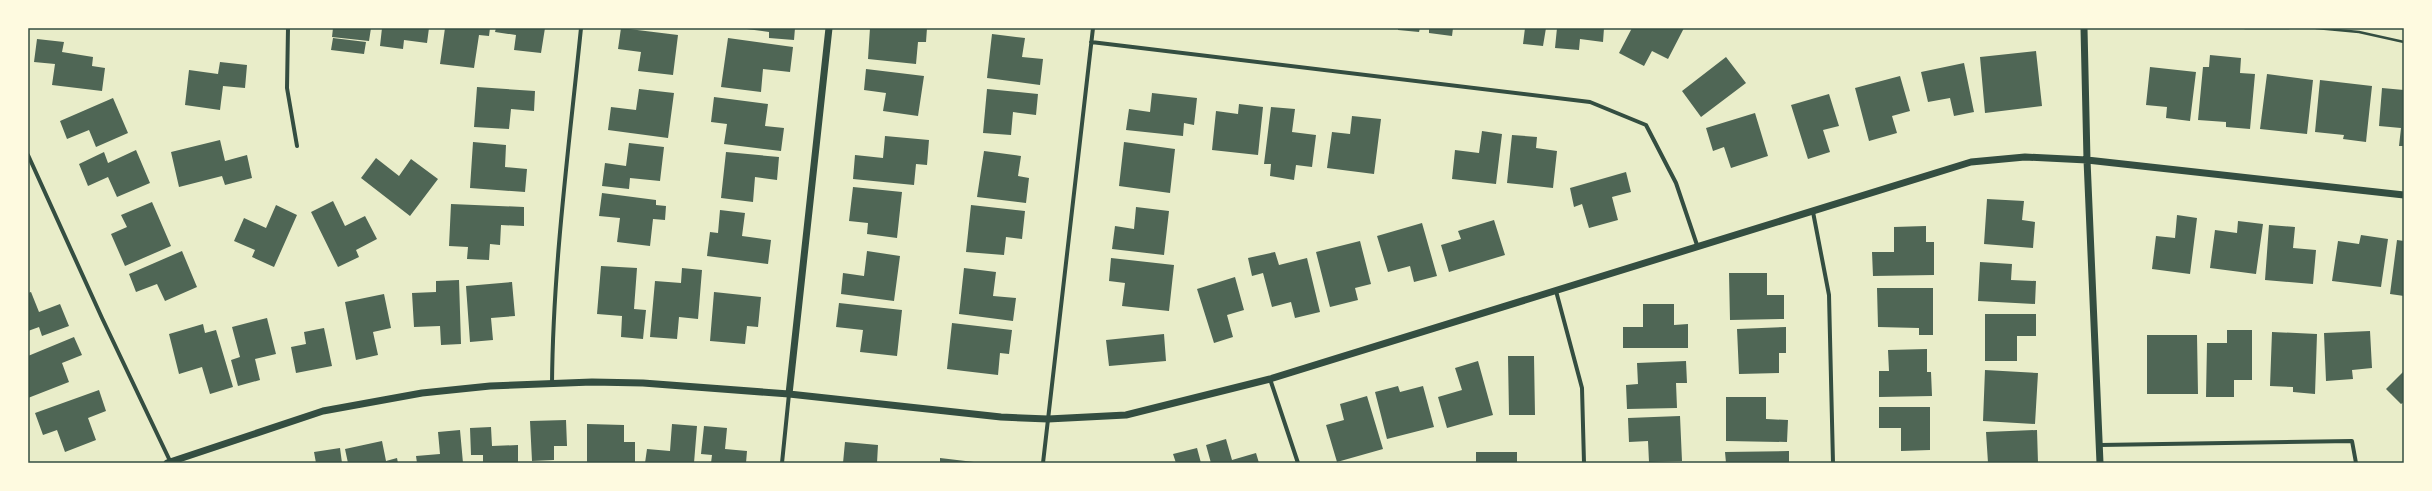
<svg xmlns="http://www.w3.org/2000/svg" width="2432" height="491" viewBox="0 0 2432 491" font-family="Mulish,sans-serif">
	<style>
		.building { fill: #4f6655 }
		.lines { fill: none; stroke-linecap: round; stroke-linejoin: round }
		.path { stroke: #344e41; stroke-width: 2.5 }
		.minor { stroke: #344e41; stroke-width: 4 }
		.tertiary { stroke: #344e41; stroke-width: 7 }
		.neatline { fill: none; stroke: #344e41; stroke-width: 1.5 }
	</style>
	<rect width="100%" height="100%" fill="#e9edc9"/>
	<path class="building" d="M333,28h38l-2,13 -37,-4z
		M382,28h47l-2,15 -23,-3 -1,9 -23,-3z
		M445,28h45l-1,8 -10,-1 -5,33 -34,-4z
		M496,28h49l-4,25 -27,-3 2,-15 -21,-3z
		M621,28l57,7 -5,40 -35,-4 3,-19 -23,-3z
		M739,28h56l-1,12 -25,-2v-6z
		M870,28h57l-1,14h-8l-2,22 -48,-5z
		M1398,28h22l-1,4 -21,-2z
		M1429,28h24l-1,8 -23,-3z
		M1525,28h21l-3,18 -20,-2z
		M1557,28h47l-1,14 -23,-3 -1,11 -24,-2z
		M1632,28h52l-16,31 -16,-8 -8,15 -25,-13z
		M992,34l33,4 -3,19 21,2 -3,26 -53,-7z
		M333,38l33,4 -2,12 -33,-4z
		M728,38l65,9 -3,25 -27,-3 -2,23 -40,-5z
		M37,39l27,3 -2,10 31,5 -1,9 13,2 -3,23 -50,-6 3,-21 -21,-2z
		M2036,51l6,55 -57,7 -5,-56z
		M2210,55l31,3 -1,15 15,1 -5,55 -24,-2v-5l-28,-2 5,-53h6z
		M1726,57l20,26 -45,34 -19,-26z
		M220,62l27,3 -2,23 -22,-2 -3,24 -35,-5 4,-35 29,4z
		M1964,63l10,49 -20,4 -4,-18 -22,4 -7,-30z
		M2150,67l46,5 -6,49 -24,-3 1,-11 -21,-2z
		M866,69l58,7 -6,40 -35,-5 3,-18 -22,-3z
		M2267,74l46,6 -6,54 -47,-5z
		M1900,76l10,35 -18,5 5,17 -28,8 -14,-53z
		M2320,80l52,6 -6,56 -23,-3 1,-4 -29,-3z
		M477,87l58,4 -1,20 -23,-2 -2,20 -35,-2z
		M2382,88l22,2v56h-5l2,-18 -22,-2z
		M639,89l35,4 -6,45 -60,-8 3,-23 25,3z
		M987,89l51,5 -2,21 -23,-3 -2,23 -28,-2z
		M1152,93l45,5 -3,27 -10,-2 -1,13 -57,-6 3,-21 21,3z
		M1829,94l10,32 -16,4 7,22 -22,7 -17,-54z
		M714,97l54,7 -3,22 19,2 -3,23 -57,-7 3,-20 -16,-2z
		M113,98l15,35 -32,14 -7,-17 -22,9 -7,-18z
		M1239,104l24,3 -5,48 -46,-5 4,-39 22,3z
		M1271,107l24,2 -3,23 24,3 -4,32 -16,-2 -2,15 -24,-4 1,-12h-7z
		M1755,113l13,43 -37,12 -7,-21 -11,4 -7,-23z
		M1352,116l29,3 -7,55 -47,-6 5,-36 18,2z
		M1482,131l20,3 -6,50 -44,-5 3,-29 24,3z
		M1512,135l25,2 -1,11 21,3 -4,37 -46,-5z
		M885,136l44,4 -2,25 -11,-1 -2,21 -61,-6 2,-24 28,3z
		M220,140l5,21 22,-6 5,23 -27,7 -3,-9 -43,11 -8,-35z
		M473,142l33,3 -1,22 22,2 -2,23 -55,-4z
		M1124,142l51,7 -5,44 -51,-7z
		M629,143l35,4 -4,34 -30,-3 -1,11 -27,-3 3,-23 21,3z
		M136,150l14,33 -33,14 -9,-20 -20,9 -9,-22 25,-12 4,11z
		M984,151l37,5 -3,20 11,2 -3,25 -49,-6z
		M726,152l53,5 -2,23 -22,-3 -2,25 -32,-4z
		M376,158l23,18 12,-17 27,20 -28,37 -49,-38z
		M1626,172l5,20 -19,5 6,23 -29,8 -7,-24 -8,3 -4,-19z
		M853,187l49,5 -5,46 -30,-4 1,-11 -19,-2z
		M602,193l54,7v5l10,1 -1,14 -12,-1 -3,27 -33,-4 3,-24 -21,-2z
		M1987,199l37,2 -2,19 13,2 -2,26 -49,-4z
		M333,201l12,25 20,-10 12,23 -21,11 3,7 -21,10 -27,-55z
		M152,202l19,44 -46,20 -14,-32 16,-7 -6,-12z
		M451,204l73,3v19l-23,-1 -1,20 -10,-1 -1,16 -22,-1 1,-12 -19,-1z
		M276,205l21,10 -23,52 -22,-10 3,-7 -21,-9 10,-23 22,10z
		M971,205l54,6 -3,28 -16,-2 -2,18 -38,-3z
		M1136,207l33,4 -5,44 -52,-6 3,-23 19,3z
		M720,210l25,3 -3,23 29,4 -3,24 -61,-8 3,-24 8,1z
		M2177,215l20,3 -7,56 -38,-5 4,-33 19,2z
		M1494,220l11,35 -56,17 -8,-27 20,-6 -3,-8z
		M2238,221l25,3 -7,50 -46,-6 5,-38 22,3z
		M1422,223l15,53 -23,6 -4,-16 -22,6 -11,-36z
		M2269,225l26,2 -2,21 23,2 -3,34 -48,-4z
		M1926,226v16h8v33l-61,1 -1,-24h22v-25z
		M2361,235l27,4 -7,48 -49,-6 6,-40 21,3z
		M2397,240l7,1v55l-14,-2z
		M1360,241l11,43 -16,4 3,12 -28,7 -14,-55z
		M182,251l15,36 -32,14 -8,-17 -21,8 -7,-18z
		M867,251l33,5 -6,45 -53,-7 2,-21 21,3z
		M1275,252l4,13 28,-7 13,54 -25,6 -4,-16 -19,5 -9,-34 -11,3 -4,-18z
		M1111,258l63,7 -5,46 -47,-5 3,-23 -16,-2z
		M1980,262l32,2 -1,16 25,1 -1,23 -57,-3z
		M601,266l36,2 -3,41 12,1 -3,29 -22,-2 1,-21 -25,-2z
		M682,268l20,2 -4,49 -19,-2 -2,22 -27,-2 5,-56 26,2z
		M964,268l32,4 -3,24 23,2 -3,23 -54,-7z
		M1729,273h38v22h17v24l-54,1z
		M1235,277l9,33 -17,5 6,22 -19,6 -17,-54z
		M459,280l2,64 -20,1 -1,-19 -26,1 -2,-34 24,-1v-11z
		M512,282l3,34 -24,2 2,22 -23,2 -4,-56z
		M1877,288h56v47h-14v-7l-41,-1z
		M31,292l8,20 21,-8 9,22 -27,10 -3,-9 -11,4v-38z
		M714,292l47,5 -3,30 -11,-1 -2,18 -35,-3z
		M384,294l7,34 -18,4 5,23 -22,5 -11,-58z
		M839,303l63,7 -5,46 -37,-4 3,-22 -27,-3z
		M1643,304h31v21l14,-1v24h-65v-21h20z
		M1985,314h51v22h-19v25h-32z
		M267,318l9,36 -21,5 5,21 -22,6 -7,-26 9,-3 -8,-30z
		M952,323l60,7 -3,24 -9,-1 -2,22 -51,-6z
		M203,324l2,9 11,-3 17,57 -23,7 -8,-27 -23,7 -10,-40z
		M1786,327v26h-7v20l-40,1 -2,-45z
		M324,328l8,38 -36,7 -5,-26 15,-3 -2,-12z
		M2227,330h25v50h-18v17h-28l1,-54h20z
		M2370,331l2,37 -20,2 1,9 -27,2 -2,-48z
		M2272,332l45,2 -2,60 -22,-2v-5l-23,-1z
		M1164,334l2,27 -57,5 -3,-26z
		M2147,335h50l1,59h-51z
		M74,337l8,18 -20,8 7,19 -41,16v-42z
		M1927,349v23h4l1,24 -53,1v-26h10l-1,-21z
		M1508,356h26l1,59h-26z
		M1478,361l15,54 -46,13 -9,-31 24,-7 -7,-22z
		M1686,361l1,22h-11l1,25 -50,1 -1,-24 12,-1 -1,-21z
		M1985,370l53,3 -3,51 -52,-3z
		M2404,371v31l-3,2 -15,-15z
		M1398,386l2,6 23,-6 11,41 -47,12 -12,-47z
		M99,390l7,21 -18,7 8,22 -31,12 -8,-22 -14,5 -8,-22z
		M1367,396l16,53 -46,13 -11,-37 18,-5 -4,-16z
		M1726,397h40v22l22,1 -1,22 -61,-1z
		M1879,407h51v43l-29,1v-23h-22z
		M1680,416l2,45 -33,1 -1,-21 -19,1 -1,-24z
		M566,420l1,26h-13v14l-22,1 -2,-40z
		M587,424l37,1v17h11v21h-48z
		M672,424l25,2 -3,37h-49l2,-14 23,2z
		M704,426l23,2 -2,21 22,2 -1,12h-35l1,-8 -11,-1z
		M491,427l1,19 26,-1v18h-35v-8h-12l-1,-27z
		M460,430l3,33h-46l-1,-7 24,-2 -2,-22z
		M2037,430l1,33h-50l-2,-31z
		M1226,439l6,21 24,-7 3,10h-48l-5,-18z
		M382,441l4,20 11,-3 1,5h-50l-3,-14z
		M845,442l33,3 -1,18h-34z
		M340,448l2,15h-26l-2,-11z
		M1197,448l4,15h-25l-3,-9z
		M1789,451v12h-63l-1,-11z
		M1476,452h41v11h-41z
		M940,458l34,4 -1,1h-33z"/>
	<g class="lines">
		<path class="path" d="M2245,28h44
			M2316,28l43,4 45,10"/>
		<path class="minor" d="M288,28l-1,60 10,58
			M1091,42l499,60 56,23 30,58 21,62
			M28,155l74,163 69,145
			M1813,212l16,83 4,168
			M1556,291l26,97 2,75
			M1270,379l28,84
			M552,384c1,-119 17,-237 29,-356
			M2100,445l252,-4 4,22
			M782,463l7,-69
			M1043,463l50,-435"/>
		<path class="tertiary" d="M2084,28l3,132 13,303
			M789,394l40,-366
			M167,463l156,-52 99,-18 68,-7 102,-4 51,1 146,11 212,23 47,2 78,-4 144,-36 701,-217 54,-5 62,3 317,35"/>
	</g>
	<rect width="2432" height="491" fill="none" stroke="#fefae0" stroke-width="58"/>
	<rect x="29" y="29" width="2374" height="433" class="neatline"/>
</svg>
